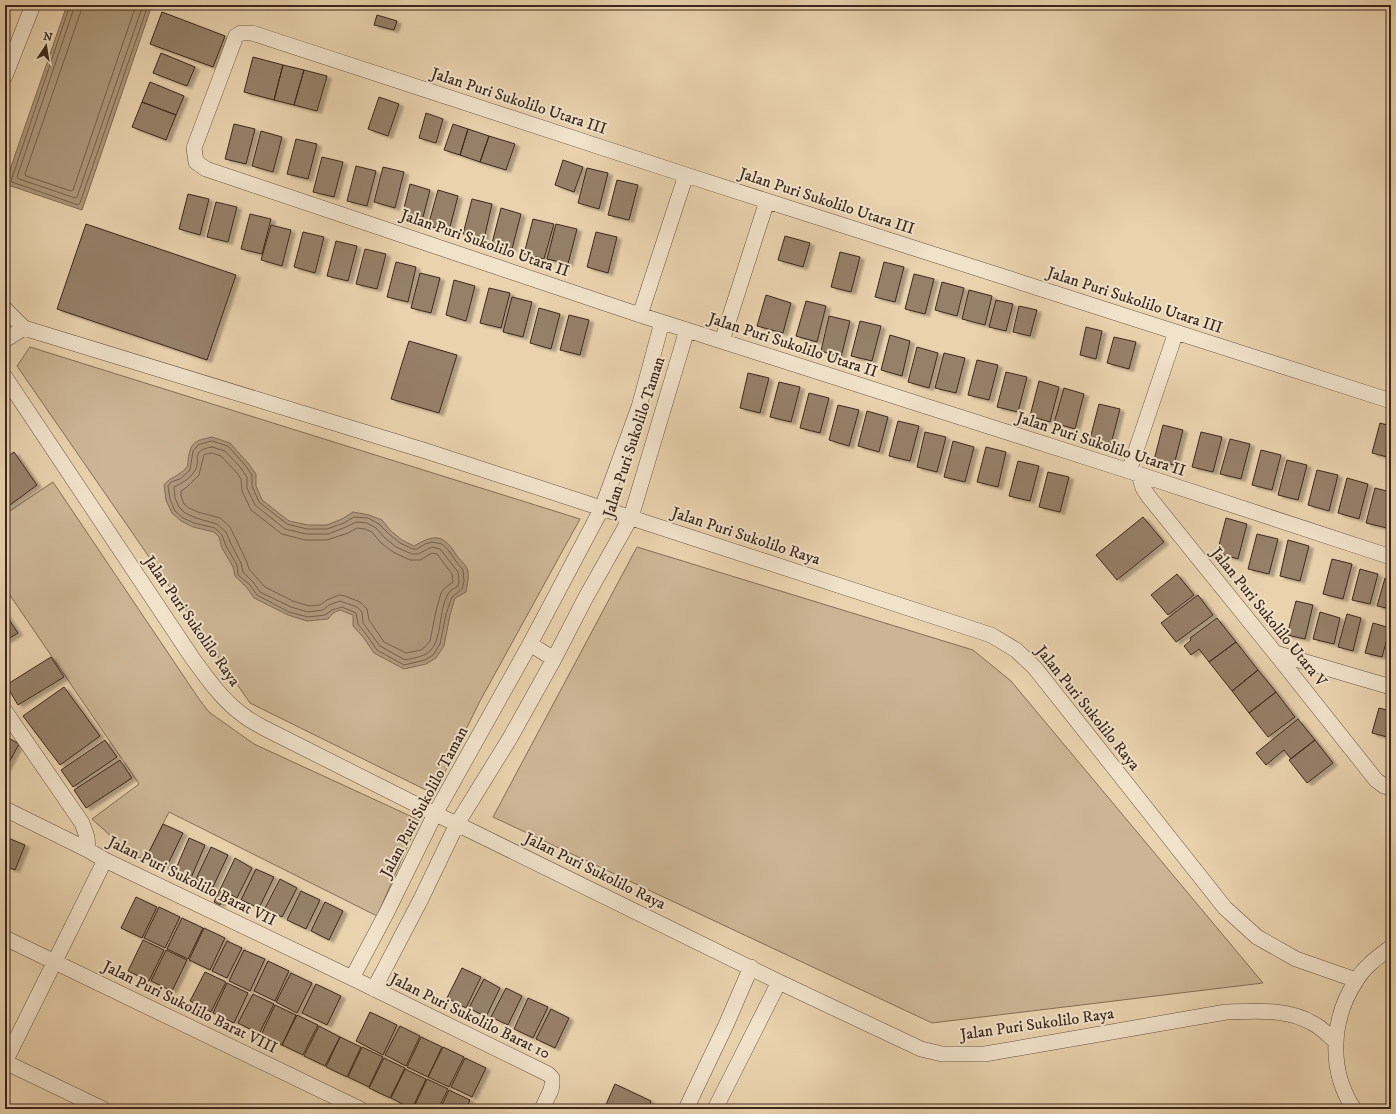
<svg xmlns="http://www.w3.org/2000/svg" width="1396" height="1114" viewBox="0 0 1396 1114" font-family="'IM FELL DW Pica',serif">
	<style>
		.green { fill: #ccb595; stroke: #846e58 }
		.water { fill: #ae987c; stroke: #806b56 }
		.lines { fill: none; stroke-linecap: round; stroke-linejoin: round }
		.shore { stroke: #75604c; stroke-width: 1 }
		.building { fill: #968068; stroke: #3c271c; filter: url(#shadow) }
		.minor-casing { stroke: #675240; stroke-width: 16 }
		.minor { stroke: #f1e2ca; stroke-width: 15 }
		.labels { text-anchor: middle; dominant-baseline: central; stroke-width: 4; stroke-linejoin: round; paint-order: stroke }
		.street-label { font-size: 16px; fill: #3c271c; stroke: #f1e2ca }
	</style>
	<defs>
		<filter id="shadow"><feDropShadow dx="4.5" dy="2.5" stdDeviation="1" flood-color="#0004"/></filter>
	</defs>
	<rect width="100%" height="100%" fill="#e9d2ae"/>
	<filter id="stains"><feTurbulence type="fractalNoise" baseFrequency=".005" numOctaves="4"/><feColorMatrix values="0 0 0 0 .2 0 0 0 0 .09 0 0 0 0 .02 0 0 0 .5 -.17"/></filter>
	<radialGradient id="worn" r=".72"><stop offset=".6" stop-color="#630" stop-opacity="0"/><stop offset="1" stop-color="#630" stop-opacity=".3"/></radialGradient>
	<path class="green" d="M30,347l550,172 -100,182 -46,93 -184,-91 -233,-337z
		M53,482l146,217 10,13 45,32 165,76 -42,96 -208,-104 -23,46 -12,-1 -42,-38 47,-35 -134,-196v-74z
		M637,547l336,103 38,31 252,302 -331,40 -439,-206z"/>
	<path class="water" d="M67,5h85l-70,205 -77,-26z
		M212,437l18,6 18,20 8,11v12l6,14 27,21 19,4h19l15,-6 11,-7 16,3 13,5 9,11 11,9 12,6c22,-13 30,-11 43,10 3,4 8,8 10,12 3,7 0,17 -1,24l-11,6 -5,17 -6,31 -8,12 -10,6 -22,5 -30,-16 -11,-16 -10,-11v-11l-13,-5 -7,3 -5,6 -21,2 -19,-6 -34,-17 -7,-10 -12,-12 -2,-9 -11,-19 -3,-11 -5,-5 -21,-5 -12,-6 -9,-8 -6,-13 -2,-15c6,-8 15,-9 22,-17 2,-2 2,-5 2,-8 3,-19 7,-19 24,-23z"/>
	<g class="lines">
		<path class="shore" d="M70,5l-59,176 1,1 66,23 2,-2 68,-198
			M75,5l-58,172 2,2 56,19 2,-1 66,-192
			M81,5v6l-56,163 1,2 45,15 2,-1 63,-185
			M212,441l16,5 17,19 7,10v11l7,16 28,22 20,5h20l17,-6 10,-6 14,1 11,6 10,10 11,9 13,6h4l8,-5 7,-2 10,2 7,7 6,9 8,10 1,11 -2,8 -10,8 -6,17 -6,30 -7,11 -8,5 -21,5 -27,-15 -11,-16 -8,-10 -2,-11 -14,-6 -10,3 -7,5 -17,2 -19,-5 -32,-17 -7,-10 -12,-10 -1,-10 -11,-19 -4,-11 -7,-7 -21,-5 -11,-5 -8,-7 -5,-12 -2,-13 3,-4 9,-3 10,-9 3,-19 5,-6z
			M212,447l13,4 16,17 6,9v11l8,17 30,24 21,5h22l18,-7 10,-5 11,1 9,5 9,10 11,9 16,7h6l14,-7 8,2 18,23 1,9 -1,5c-4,3 -8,4 -10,8 -10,16 -5,46 -19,58 -6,5 -16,6 -24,8l-25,-14 -17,-23 -1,-11 -5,-5 -17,-6 -11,4 -6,5 -15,2 -17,-5 -31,-15 -7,-10 -10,-10 -2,-9 -10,-19 -5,-12 -9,-8 -21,-6 -11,-5 -6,-6 -4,-9 -1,-11c7,-4 15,-7 20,-15 9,-12 -6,-21 18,-25z
			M212,453l9,3 16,17 4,6 1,12 9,19 31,24 23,6h22l21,-7 9,-5 8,1 7,3 9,11 12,9 17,8h10l12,-7 5,1 15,20 1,8 -8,6 -4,5 -5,18 -6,30 -5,6 -4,3 -15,3 -22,-11 -15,-22 -2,-11 -7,-7 -15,-6 -6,-1 -12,5 -7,5 -11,1 -16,-5 -28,-14 -16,-18 -3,-9 -16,-33 -10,-9 -22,-6 -9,-4 -5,-4 -3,-8v-5l6,-4 12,-12 5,-20z"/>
	</g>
	<path class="building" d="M162,12l63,24 -12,31 -63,-23z
		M377,15l20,6 -3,9 -20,-5z
		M161,53l34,14 -8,19 -34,-13z
		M253,57l30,8 -9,35 -30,-8z
		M283,65l21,5 -10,35 -20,-5z
		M304,70l23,6 -10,35 -23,-6z
		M150,82l34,14 -8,19 -34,-13z
		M379,97l20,7 -11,32 -20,-7z
		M142,102l34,13 -10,25 -34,-13z
		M426,113l17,6 -7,24 -17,-5z
		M234,124l21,5 -9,35 -21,-5z
		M453,124l15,5 -8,26 -16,-5z
		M468,129l21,7 -9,26 -20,-7z
		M261,131l21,6 -9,35 -21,-6z
		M489,136l26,8 -9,26 -26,-8z
		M296,139l21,5 -9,35 -21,-5z
		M322,157l21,5 -9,35 -21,-5z
		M563,160l20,7 -9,25 -19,-7z
		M356,166l20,5 -9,35 -20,-5z
		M383,167l21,5 -9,36 -21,-6z
		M587,168l21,5 -9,36 -21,-6z
		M617,180l21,5 -9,35 -21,-5z
		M410,184l20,6 -9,35 -20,-5z
		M438,190l20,6 -9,35 -21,-5z
		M188,194l21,5 -9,36 -21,-6z
		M472,199l20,5 -8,35 -21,-5z
		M216,202l21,5 -9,35 -21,-5z
		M501,208l20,6 -9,35 -20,-6z
		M250,214l21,5 -9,35 -21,-5z
		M533,219l21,5 -10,35 -20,-5z
		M86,224l150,51 -29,85 -150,-51z
		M556,224l21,5 -9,35 -21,-5z
		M271,225l20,5 -9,36 -21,-6z
		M303,232l21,5 -9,36 -21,-6z
		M596,232l21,5 -9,36 -21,-6z
		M785,236l25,7 -7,24 -25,-7z
		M336,241l21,5 -9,35 -21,-5z
		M365,249l21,5 -9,35 -21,-5z
		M840,252l20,5 -9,35 -20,-5z
		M396,262l20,5 -8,35 -21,-5z
		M884,262l20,5 -9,35 -20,-5z
		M420,273l20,5 -9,35 -20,-5z
		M914,274l20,5 -9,35 -20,-5z
		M454,280l21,6 -9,35 -20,-6z
		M942,282l22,6 -7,28 -22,-6z
		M489,288l21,5 -9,35 -21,-5z
		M969,290l23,6 -7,29 -23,-6z
		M766,295l25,8 -8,30 -26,-7z
		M512,297l20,5 -9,35 -20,-5z
		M996,300l17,4 -7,27 -17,-4z
		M806,301l20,5 -9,36 -21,-6z
		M1019,306l18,4 -7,26 -17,-4z
		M539,308l21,6 -9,35 -21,-6z
		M569,315l20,5 -9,35 -20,-5z
		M829,316l21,5 -9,36 -20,-6z
		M860,321l21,5 -9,35 -21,-5z
		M1086,327l16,4 -6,28 -16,-4z
		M890,335l20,6 -8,35 -21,-6z
		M1114,337l22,5 -7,27 -22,-6z
		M409,341l48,14 -18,58 -48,-14z
		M917,347l21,6 -9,35 -21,-6z
		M944,353l21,5 -9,35 -21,-5z
		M977,360l21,5 -9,35 -21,-5z
		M1006,372l21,5 -9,35 -21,-5z
		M748,373l21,5 -9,35 -20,-5z
		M1039,381l20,6 -9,35 -20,-6z
		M779,382l21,5 -9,35 -21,-5z
		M1064,388l20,6 -9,35 -21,-6z
		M809,393l20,5 -9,35 -20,-5z
		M1099,404l21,5 -9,35 -21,-5z
		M838,405l21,5 -10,36 -20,-6z
		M867,411l21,6 -9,35 -21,-6z
		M898,421l21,5 -9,35 -21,-5z
		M1380,423l11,3v32l-19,-5z
		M1163,425l20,5 -9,35 -20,-5z
		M925,432l21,5 -9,35 -20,-5z
		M1201,432l21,5 -9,35 -21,-5z
		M1230,439l20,5 -9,35 -21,-5z
		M953,441l21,6 -9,35 -21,-5z
		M986,447l20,5 -8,35 -21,-5z
		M1261,450l20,5 -9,35 -20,-5z
		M14,452l23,33 -27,20 -5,-7v-40z
		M1287,460l20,5 -9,35 -20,-5z
		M1018,461l21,5 -9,35 -21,-5z
		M1317,470l21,5 -9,36 -21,-6z
		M1048,472l21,5 -9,35 -21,-5z
		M1347,478l21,6 -9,35 -21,-6z
		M1375,488l16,4v19l-4,17 -21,-5z
		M5,498l5,7 -5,3z
		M1143,517l21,25 -47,38 -21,-25z
		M1226,518l21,6 -9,35 -21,-6z
		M1257,534l21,5 -9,35 -21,-5z
		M1288,540l21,6 -9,35 -20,-5z
		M1332,559l20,5 -9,35 -20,-5z
		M1360,569l18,5 -8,30 -18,-4z
		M1177,574l17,21 -26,20 -17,-20z
		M1385,578l6,2v29l-14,-3z
		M1198,595l15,20 -37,27 -15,-19z
		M1296,601l17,4 -8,34 -18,-4z
		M1320,612l20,6 -6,26 -21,-5z
		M5,614l13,19 -13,8z
		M1347,614l14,4 -8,33 -15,-4z
		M1217,618l19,24 -27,20 -10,-13 -8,6 -7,-9 7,-6 -1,-2z
		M1373,623l17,5 -8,29 -17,-4z
		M1236,642l22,28 -26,21 -23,-29z
		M51,657l13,20 -46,28 -12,-20z
		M1258,670l18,22 -27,21 -17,-22z
		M64,687l36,49 -40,29 -37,-49z
		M1276,692l19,25 -27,20 -19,-24z
		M1379,708l12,3v27l-19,-5z
		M1298,719l17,21 -24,19 -7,-9 -18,15 -10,-12z
		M5,736l14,8 -14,26z
		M105,740l12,17 -44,30 -12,-17z
		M1315,740l18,23 -26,20 -18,-23z
		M120,760l12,18 -46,30 -12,-18z
		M163,824l20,9 -17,35 -20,-10z
		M8,838l17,7 -10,25 -10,-4v-22z
		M189,838l16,7 -14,33 -16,-7z
		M211,847l17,8 -15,32 -17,-8z
		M235,858l17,10 -15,30 -11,-6 -6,13 -6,-3z
		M256,869l18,8 -15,31 -18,-8z
		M280,879l17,9 -15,29 -17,-9z
		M301,891l19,9 -14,29 -19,-9z
		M136,897l21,10 -15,31 -21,-10z
		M325,902l18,9 -14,29 -18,-9z
		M159,907l21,10 -15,31 -21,-10z
		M182,918l21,10 -15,31 -21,-10z
		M204,928l21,10 -15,32 -21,-10z
		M143,940l21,10 -15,31 -21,-10z
		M227,941l15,7 -15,30 -15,-7z
		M166,950l21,10 -15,31 -21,-10z
		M244,950l21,9 -15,32 -21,-10z
		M268,961l21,10 -14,30 -21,-10z
		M462,968l19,9 -15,31 -19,-10z
		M205,972l21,10 -15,30 -21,-11z
		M291,973l21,10 -15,30 -21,-11z
		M484,979l16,9 -14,29 -17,-9z
		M227,983l21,10 -14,30 -21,-10z
		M316,984l25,12 -14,29 -25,-12z
		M506,988l16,8 -14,29 -17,-8z
		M253,994l21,10 -15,30 -21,-11z
		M528,998l20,9 -15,31 -19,-9z
		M275,1005l21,10 -14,30 -21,-10z
		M551,1009l18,9 -14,30 -19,-9z
		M370,1012l27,13 -14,30 -27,-14z
		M297,1015l21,10 -15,30 -21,-10z
		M319,1026l21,11 -15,29 -21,-10z
		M400,1026l20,10 -14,30 -21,-11z
		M340,1037l21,10 -14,30 -21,-10z
		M421,1037l21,10 -14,30 -21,-10z
		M362,1047l21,10 -14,30 -21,-10z
		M443,1047l21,10 -15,30 -21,-10z
		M384,1058l21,10 -15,30 -21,-10z
		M465,1058l21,10 -14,29 -21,-10z
		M405,1069l21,10 -14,30 -21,-11z
		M427,1079l21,10 -10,20h-25z
		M615,1084l36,17 -3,8h-44z
		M449,1090l21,10 -4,9h-26z
		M734,1104l9,5h-11z"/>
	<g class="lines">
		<defs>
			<path id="minor" d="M5,76l28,-71
				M5,309l19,19 402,123 565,184 25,15 19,18 190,240 32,29 39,22 60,21
				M640,315l46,-140
				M5,340l19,-12
				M722,341l45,-140
				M5,377l188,282c15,20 29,41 50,56 6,5 14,9 21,13l171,86 22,10 322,158 142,67 21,5h43l241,-42c28,-1 63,-4 88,12 8,4 15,12 22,18
				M1391,401l-705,-226 -434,-142h-11l-5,3 -42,112 2,14 10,7 434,146 489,156 262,86
				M1129,471l47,-139
				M1139,475l4,13 6,9 126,156 101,127 8,6 7,2
				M530,644l24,15
				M1275,653l116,34
				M5,711l77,112 5,14 1,13
				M5,809l83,41 17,10 247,118 196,96 4,4v7l-1,5 -9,19
				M5,938l355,171
				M352,978l35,-66 48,-98 95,-170 72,-136 37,-101 23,-85
				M374,989l47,-90 36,-75 53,-86 44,-79 32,-62 45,-80 56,-187
				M5,1062l100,-202
				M5,1062l98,47
				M686,1109l40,-84 25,-58
				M715,1109l64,-127
				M1354,1109c-26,-39 -23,-90 2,-128 8,-14 22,-24 35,-34"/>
		</defs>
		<use href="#minor" class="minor-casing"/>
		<use href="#minor" class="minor"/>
	</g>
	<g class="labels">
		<g class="street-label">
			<text transform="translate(519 101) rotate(18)">Jalan Puri Sukolilo Utara III</text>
			<text transform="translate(827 201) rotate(18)">Jalan Puri Sukolilo Utara III</text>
			<text transform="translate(485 243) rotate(19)">Jalan Puri Sukolilo Utara II</text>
			<text transform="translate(1135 300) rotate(18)">Jalan Puri Sukolilo Utara III</text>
			<text transform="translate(793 345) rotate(18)">Jalan Puri Sukolilo Utara II</text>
			<text transform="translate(634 437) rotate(-72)">Jalan Puri Sukolilo Taman</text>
			<text transform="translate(1101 444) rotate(18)">Jalan Puri Sukolilo Utara II</text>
			<text transform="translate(746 536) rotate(18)">Jalan Puri Sukolilo Raya</text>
			<text transform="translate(1269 617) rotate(51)">Jalan Puri Sukolilo Utara V</text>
			<text transform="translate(192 621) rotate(55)">Jalan Puri Sukolilo Raya</text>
			<text transform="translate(1088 708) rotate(51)">Jalan Puri Sukolilo Raya</text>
			<text transform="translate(424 802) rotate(-62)">Jalan Puri Sukolilo Taman</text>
			<text transform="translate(595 871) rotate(26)">Jalan Puri Sukolilo Raya</text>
			<text transform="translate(192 881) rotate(26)">Jalan Puri Sukolilo Barat VII</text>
			<text transform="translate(190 1007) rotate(26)">Jalan Puri Sukolilo Barat VIII</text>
			<text transform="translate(470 1016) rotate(26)">Jalan Puri Sukolilo Barat 10</text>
			<text transform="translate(1037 1024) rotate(-8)">Jalan Puri Sukolilo Raya</text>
		</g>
	</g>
	<rect width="1396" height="1114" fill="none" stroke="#e9d2ae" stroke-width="20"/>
	<rect x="6" y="6" width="1384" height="1102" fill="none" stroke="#3c271c" stroke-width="2"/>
	<rect x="10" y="10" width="1376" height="1094" fill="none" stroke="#3c271c"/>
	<g transform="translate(46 46) rotate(12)" stroke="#f1e2ca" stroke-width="3" paint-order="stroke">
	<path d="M0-3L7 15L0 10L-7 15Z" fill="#3c271c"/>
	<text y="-6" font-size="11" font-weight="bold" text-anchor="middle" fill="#3c271c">N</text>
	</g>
	<rect width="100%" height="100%" filter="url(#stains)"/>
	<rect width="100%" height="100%" fill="url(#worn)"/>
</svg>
